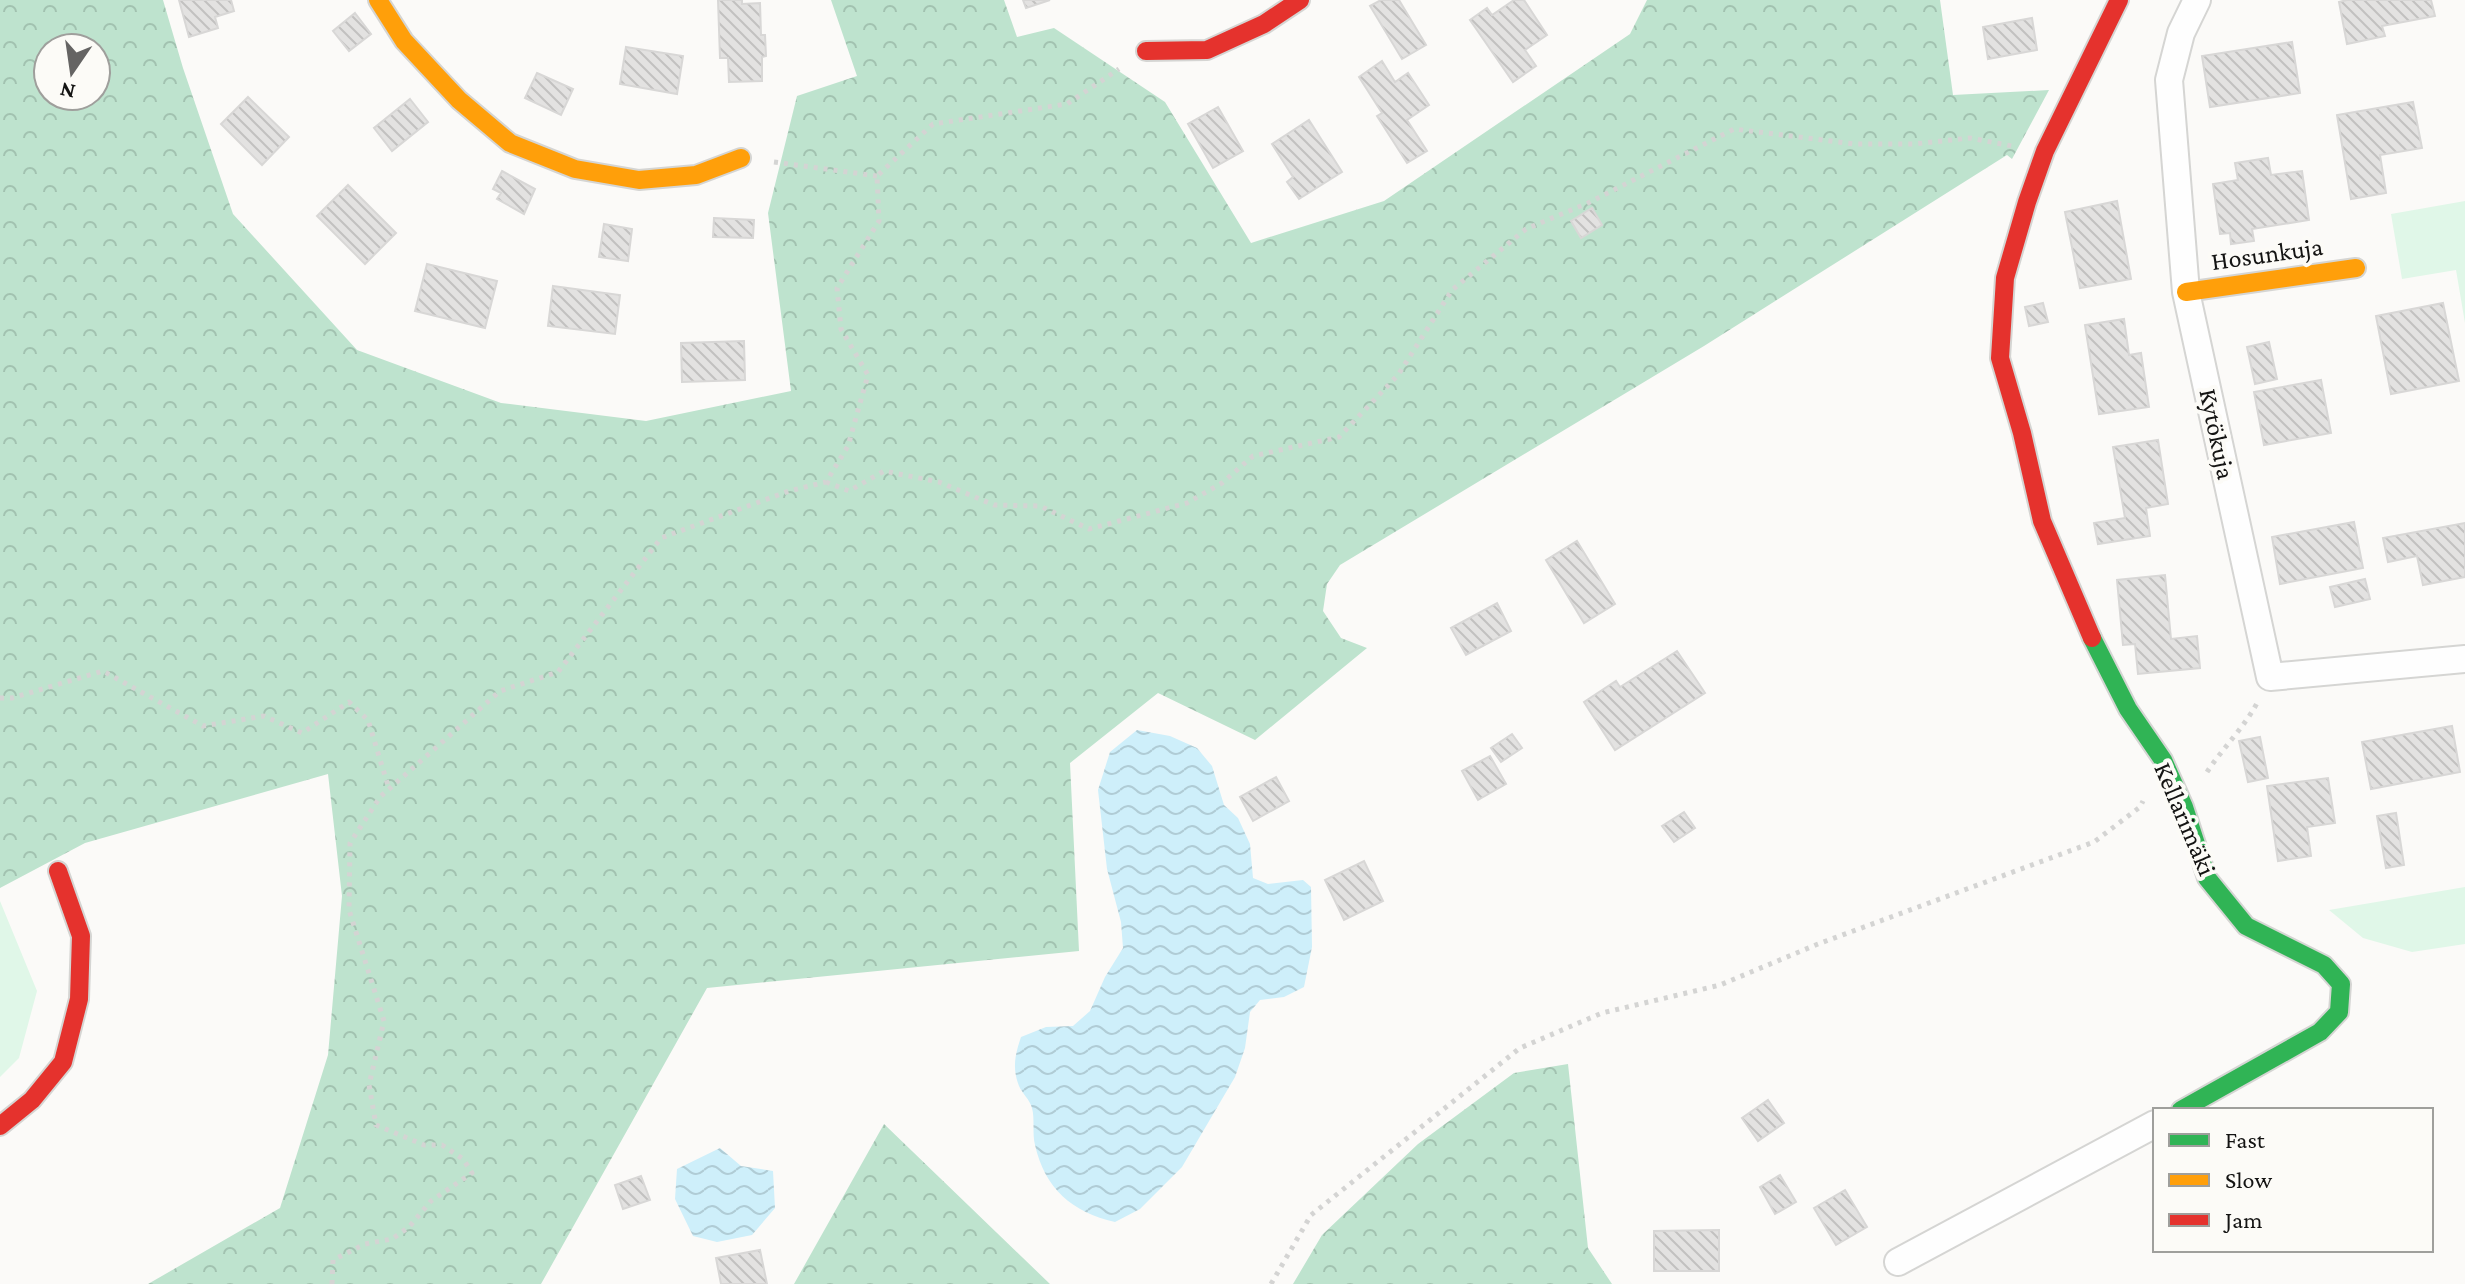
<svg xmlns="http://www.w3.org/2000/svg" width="2465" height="1284" viewBox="0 0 2465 1284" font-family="'Crimson Pro',serif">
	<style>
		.green { fill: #e0f7e8 }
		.forest { fill: url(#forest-crowns); fill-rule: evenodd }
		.water { fill: url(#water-waves) }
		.building { fill: url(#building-back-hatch); stroke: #d8d7d6; stroke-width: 2 }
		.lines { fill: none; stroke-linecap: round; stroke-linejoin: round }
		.street-casing { stroke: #d5d5d3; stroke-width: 30 }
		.fast-casing { stroke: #d5d5d3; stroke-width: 22 }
		.slow-casing { stroke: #d5d5d3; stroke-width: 22 }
		.jam-casing { stroke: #d5d5d3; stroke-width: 22 }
		.path { stroke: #d4d4d3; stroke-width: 5; stroke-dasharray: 4 6; stroke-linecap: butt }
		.street { stroke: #fefefe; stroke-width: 26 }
		.fast { stroke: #30b455; stroke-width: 18 }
		.slow { stroke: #ff9f0a; stroke-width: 18 }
		.jam { stroke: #e5322d; stroke-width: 18 }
		.labels { text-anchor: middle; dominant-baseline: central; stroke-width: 8; stroke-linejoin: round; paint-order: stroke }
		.street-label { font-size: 26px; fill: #141413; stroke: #fcfbf7 }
	</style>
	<defs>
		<pattern id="forest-crowns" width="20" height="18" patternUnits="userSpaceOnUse" patternTransform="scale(2)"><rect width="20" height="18" fill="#bee3ce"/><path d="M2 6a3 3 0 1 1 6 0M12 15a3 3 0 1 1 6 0" fill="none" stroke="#a2c2b0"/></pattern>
		<pattern id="water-waves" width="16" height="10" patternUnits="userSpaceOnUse" patternTransform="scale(2)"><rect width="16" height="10" fill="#ceeffa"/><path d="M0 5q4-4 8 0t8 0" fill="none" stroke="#b0ccd5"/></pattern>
		<pattern id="building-back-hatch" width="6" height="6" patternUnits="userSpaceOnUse" patternTransform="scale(2)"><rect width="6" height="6" fill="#e3e2e1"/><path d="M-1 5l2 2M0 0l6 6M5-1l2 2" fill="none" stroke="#c2c1c0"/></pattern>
	</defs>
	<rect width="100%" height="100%" fill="#fbfaf8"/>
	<path class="green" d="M2465,201v122l-9,-53 -54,9 -11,-65z
		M2465,887v57l-53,8 -49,-14 -34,-28z
		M0,901l37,90 -18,67 -19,19z"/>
	<path class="forest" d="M0,0h163l20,68 50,146 124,136 144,53 145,18 145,-30 -23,-178 29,-117 60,-20 -26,-76h173l13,37 37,-9 111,74 86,141 133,-42 246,-167 17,-34h293l13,95 96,-5 -37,69 -5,-4 -303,191 -364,219 -13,19 -4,27 18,27 26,10 -112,92 -97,-47 -88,70 9,188 -372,37 -166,296h-393l132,-76 48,-153 14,-159 -14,-122 -243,69 -85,45zM48,48h48v48h-48z
		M1568,1064l20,184 24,36h-319l29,-49 96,-91 96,-71z
		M884,1124l166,160h-256z"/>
	<path class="water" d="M1137,730l33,6 27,12 15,18 12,39 14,13 12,26 3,34 15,6 35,-4 8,7 1,60 -8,40 -20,10 -24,3 -10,12 -5,36 -10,29 -53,90 -42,42 -25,13c-43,-10 -70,-33 -80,-77 -3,-12 0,-26 -3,-37 -2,-8 -10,-15 -13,-22 -7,-18 -4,-31 2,-49l25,-10 27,-1 17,-15 15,-34 18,-29 -2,-26 -14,-53 -9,-79 12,-38z
		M720,1148l21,18 32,5 2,37 -23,27 -35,7 -24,-6 -18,-37 2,-30z"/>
	<path class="building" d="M179,0h52l3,11 -19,6 3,11 -29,9z
		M718,0h24v4l18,-1 1,32h4l1,21 -4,1v24l-33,1 -1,-24h-8z
		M1023,0h27l-24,8z
		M1381,0h18l27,45 -24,14 -32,-53z
		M1514,0h10l23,35 -22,15 11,16 -23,16 -43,-62 17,-12 5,7z
		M2347,0h84l4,16 -53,10 3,10 -38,8 -8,-42z
		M355,13l16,21 -22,17 -16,-20z
		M2032,18l5,32 -49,9 -5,-32z
		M2292,42l8,51 -90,14 -8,-51z
		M626,47l57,9 -6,38 -57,-10z
		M1382,61l13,21 13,-9 21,32 -22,15 20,31 -20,12 -30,-47 5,-3 -23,-36z
		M537,73l36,16 -12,26 -36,-17z
		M248,97l41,40 -27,28 -41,-41z
		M410,99l18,23 -36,29 -18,-23z
		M2413,102l9,46 -42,7 6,38 -35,6 -14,-84z
		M1218,107l25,44 -30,17 -25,-44z
		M1309,120l33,52 -43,27 -12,-17 6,-5 -21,-33z
		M2268,158l3,17 31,-4 7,49 -57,9 2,12 -23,3 -1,-11 -10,1 -7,-50 25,-4 -3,-17z
		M502,171l33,18 -11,25 -27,-15 4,-6 -8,-4z
		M348,185l48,48 -31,31 -48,-48z
		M2117,201l14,78 -51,9 -15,-76z
		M1592,208l10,17 -21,13 -10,-17z
		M714,218l40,2 -1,18 -40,-1z
		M604,224l28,5 -4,32 -29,-4z
		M427,264l70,17 -12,47 -70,-17z
		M553,286l67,9 -5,39 -67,-8z
		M2043,303l5,19 -19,4 -4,-19z
		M2443,303l16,78 -68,13 -15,-78z
		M2124,319l5,36 12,-2 8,54 -50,7 -14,-89z
		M744,341l1,39 -63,2 -1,-39z
		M2269,342l8,37 -22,5 -8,-37z
		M2321,380l10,53 -67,12 -10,-53z
		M2158,440l10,64 -22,4 4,28 -52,8 -4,-21 31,-5 -12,-71z
		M2354,522l9,46 -83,16 -8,-47z
		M2465,523v54l-42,8 -6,-29 -29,6 -5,-24z
		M1577,541l38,63 -31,19 -38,-63z
		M2165,575l6,64 26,-3 3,32 -62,6 -3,-30 -12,1 -6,-65z
		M2365,579l5,20 -35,8 -5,-20z
		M1497,603l14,28 -45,24 -15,-27z
		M1677,651l28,42 -90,57 -31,-48 32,-21 4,6z
		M2452,726l8,46 -89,17 -9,-47z
		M1512,734l10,14 -21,14 -10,-14z
		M2260,737l8,41 -20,4 -9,-41z
		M1490,756l16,28 -28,16 -16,-29z
		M1276,777l13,24 -36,20 -13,-24z
		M2328,778l7,45 -28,4 4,29 -33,5 -11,-75z
		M1684,812l11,16 -21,14 -12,-16z
		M2396,813l8,52 -18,3 -9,-52z
		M1364,861l19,40 -39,19 -19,-40z
		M1768,1100l16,23 -26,18 -16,-23z
		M1780,1175l16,27 -21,12 -15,-27z
		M641,1176l9,24 -27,9 -8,-24z
		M1845,1190l22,37 -31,18 -22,-37z
		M1719,1230v41h-65v-40z
		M760,1250l7,34h-46l-5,-26z"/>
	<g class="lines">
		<defs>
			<path id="street" d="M2197,0l-16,33 -12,47 17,212 84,385 195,-18
				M1898,1262l257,-138"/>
			<path id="fast" d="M2092,638l36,71 35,51 21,47 23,71 39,48 78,39 17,19 -2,28 -19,20 -139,78"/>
			<path id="slow" d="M378,0l26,41 55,59 51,43 65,26 64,11 57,-5 45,-17
				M2186,292l170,-24"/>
			<path id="jam" d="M1146,51l61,-1 57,-26 36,-24
				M2092,638l-50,-117 -20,-88 -22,-75 5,-80 22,-76 18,-51 74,-151
				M0,1126l32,-26 31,-38 16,-63 2,-63 -23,-65"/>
		</defs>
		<use href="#street" class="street-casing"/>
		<use href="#fast" class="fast-casing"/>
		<use href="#slow" class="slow-casing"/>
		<use href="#jam" class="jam-casing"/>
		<path class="path" d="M774,162l103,14
			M826,482l23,9 35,-20 55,11 55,23 46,1 49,23 98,-26 35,-20 31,-27 86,-19 59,-62 54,-85 74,-61 62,-26 146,-74 121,15h59l56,-6 42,8
			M0,698h12l91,-27 100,55 61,-10 38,17 47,-31 19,18 21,69
			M2207,772c15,-23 41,-49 52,-73
			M332,1284l1,-24 32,-16 27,-5 17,-12 22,-26 41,-28 -9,-14 -21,-14h-18l-48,-20 -7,-40 15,-64 -35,-111 1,-67 30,-46 120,-106 58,-19 103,-134 128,-47 37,-9 22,-36 20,-71 -27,-46 -4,-41 42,-67 -2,-45 56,-52 134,-20 52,-35
			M1271,1284l40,-69 209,-167 82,-35 118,-28 98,-41 276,-102 46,-35 3,-6"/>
		<use href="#street" class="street"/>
		<use href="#fast" class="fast"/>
		<use href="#slow" class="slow"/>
		<use href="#jam" class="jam"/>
	</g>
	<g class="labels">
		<g class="street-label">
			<text transform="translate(2267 254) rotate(-8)">Hosunkuja</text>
			<text transform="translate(2217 434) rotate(78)">Kytökuja</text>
			<text transform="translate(2185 819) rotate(67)">Kellarimäki</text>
		</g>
	</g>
	<rect x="2153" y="1108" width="280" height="144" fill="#fcfbf7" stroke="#9f9f9c" stroke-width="2"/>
	<rect x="2169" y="1134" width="40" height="12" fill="#30b455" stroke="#9f9f9c" stroke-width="2"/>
	<text x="2225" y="1148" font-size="24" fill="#141413">Fast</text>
	<rect x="2169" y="1174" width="40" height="12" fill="#ff9f0a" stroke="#9f9f9c" stroke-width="2"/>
	<text x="2225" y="1188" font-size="24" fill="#141413">Slow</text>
	<rect x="2169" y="1214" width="40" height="12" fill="#e5322d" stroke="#9f9f9c" stroke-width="2"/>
	<text x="2225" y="1228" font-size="24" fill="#141413">Jam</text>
	<g transform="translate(72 72) rotate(193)"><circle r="38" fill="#fcfbf7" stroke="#9f9f9c" stroke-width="2"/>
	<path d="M0-6L14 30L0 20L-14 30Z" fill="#656463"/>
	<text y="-12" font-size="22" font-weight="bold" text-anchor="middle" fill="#141413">N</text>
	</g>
</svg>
